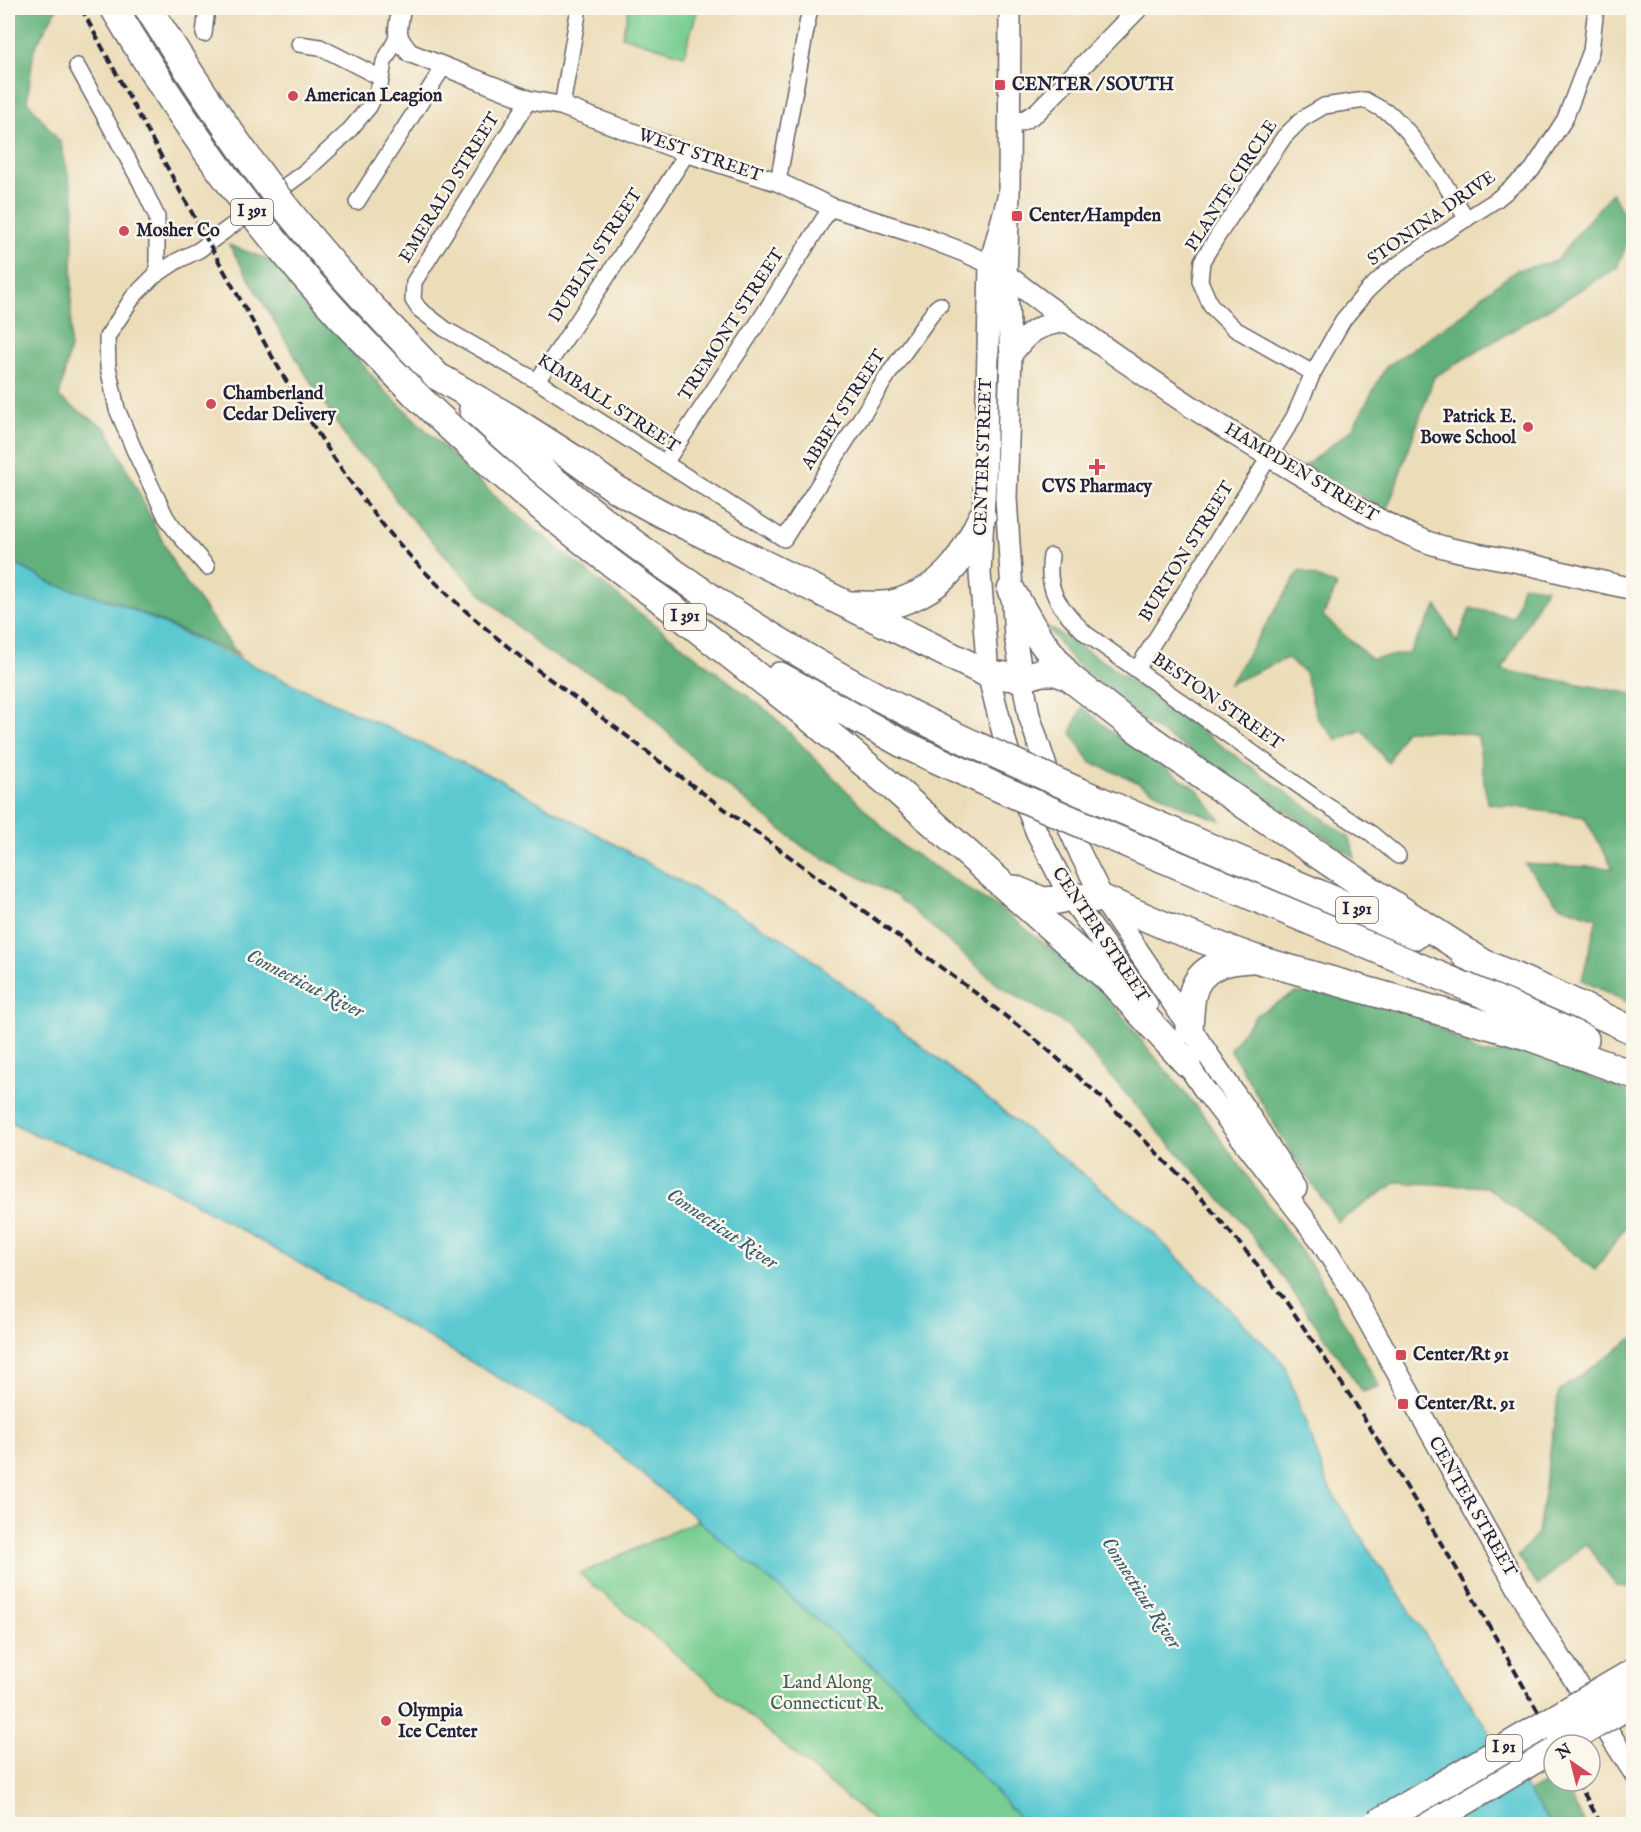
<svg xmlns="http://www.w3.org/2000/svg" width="1641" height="1832" viewBox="0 0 1641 1832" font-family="'IM FELL English',serif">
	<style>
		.green { fill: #78ce92; stroke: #4d7866; stroke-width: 1.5 }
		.forest { fill: #62b17c; stroke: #426a5c; stroke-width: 1.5 }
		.water { fill: #5bc9d1; stroke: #3e7686; stroke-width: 1.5 }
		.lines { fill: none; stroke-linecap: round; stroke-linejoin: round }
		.minor-casing { stroke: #696367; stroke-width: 18 }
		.tertiary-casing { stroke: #696367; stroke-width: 21 }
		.secondary-casing { stroke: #696367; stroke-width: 24 }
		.motorway-casing { stroke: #696367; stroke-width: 30 }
		.minor { stroke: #fff; stroke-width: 15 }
		.tertiary { stroke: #fff; stroke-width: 18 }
		.secondary { stroke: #fff; stroke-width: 21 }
		.motorway { stroke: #fff; stroke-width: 27 }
		.rail { stroke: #22223b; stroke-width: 4; stroke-dasharray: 9 4.5; stroke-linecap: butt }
		.motorway-bridge-casing { stroke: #696367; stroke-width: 30; stroke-linecap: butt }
		.motorway-bridge { stroke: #fff; stroke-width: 27 }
		.poi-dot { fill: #d1495b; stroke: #fbf7ec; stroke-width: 2 }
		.labels { text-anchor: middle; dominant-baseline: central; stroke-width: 5; stroke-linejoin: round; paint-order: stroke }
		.shield { fill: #fbf7ec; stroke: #636270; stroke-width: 1.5 }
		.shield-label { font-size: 16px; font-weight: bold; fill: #22223b }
		.poi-label { font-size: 18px; font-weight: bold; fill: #22223b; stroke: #fbf7ec; text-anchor: start }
		.street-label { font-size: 18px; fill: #22223b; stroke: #fbf7ec }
		.park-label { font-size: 18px; fill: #405e59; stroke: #fbf7ec }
		.water-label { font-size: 20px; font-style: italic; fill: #365c70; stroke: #fbf7ec }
	</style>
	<rect width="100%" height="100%" fill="#fbf7ec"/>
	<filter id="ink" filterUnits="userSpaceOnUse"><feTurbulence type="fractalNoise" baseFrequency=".0167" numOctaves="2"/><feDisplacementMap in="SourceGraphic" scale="12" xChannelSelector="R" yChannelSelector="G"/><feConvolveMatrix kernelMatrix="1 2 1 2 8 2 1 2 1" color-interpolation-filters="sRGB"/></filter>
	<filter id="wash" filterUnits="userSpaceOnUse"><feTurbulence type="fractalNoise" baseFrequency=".008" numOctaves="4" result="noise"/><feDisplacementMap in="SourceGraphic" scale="24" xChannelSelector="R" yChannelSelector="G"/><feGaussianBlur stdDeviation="1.35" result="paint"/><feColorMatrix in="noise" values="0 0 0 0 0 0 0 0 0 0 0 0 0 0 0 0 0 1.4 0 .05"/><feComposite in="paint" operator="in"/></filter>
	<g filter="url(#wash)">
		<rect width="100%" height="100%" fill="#ecddb9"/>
		<path class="green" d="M629,8h69l-14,47 -62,-19z
			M698,1520l381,304h-201l-298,-250z"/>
		<path class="forest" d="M8,8h49l-23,41 -7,52 34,42 13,57 -4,148 -11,50 48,31 70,141 62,86 -121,-53 -65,-19 -45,-24v-155l3,-27 1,-143 -4,-54z
			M1612,193l20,37 -15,38 -183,109 -47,133 -82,-44 47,-37 34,-62 77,-53 20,-19 34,-25 40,-9 14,-20z
			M229,245l51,19 102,124 122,117 129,103 137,105 129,131 105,68 96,75 44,57 60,72 112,156 63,114 -16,6 -81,-116 -41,-55 -84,-91 -90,-105 -65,-37 -106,-92 -90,-47 -108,-86 -70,-70 -83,-42 -71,-64 -77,-85 -19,-34 -23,-16 -53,-84z
			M1300,570l37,16 -14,30 48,43 38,-6 28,-47 20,37 13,-35 44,9 8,-32 24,3 -44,82 131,24v311l-51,-25 15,-62 -38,-13 -34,-41 88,4 -29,-51 -97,-14 -9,-67 -22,-4 -51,-2 -17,33 -26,-33 -25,10 -20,-22 -12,-45 -18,-15 -58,26z
			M1045,625l61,38 244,175 5,20 -75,-51 -131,-82 -75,-63z
			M1082,707l32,27 83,55 24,32 -37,-14 -57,-30 -36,-14 -20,-30z
			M1295,993l46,1 71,18 70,42 43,-2 108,42v122l-38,54 -108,-83 -90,-5 -59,40 -46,-68 -62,-105 26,-34z
			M1633,1338v249l-17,-1 -30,-43 -48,43 -20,-30 20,-23 21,-142z
			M1554,1779v2h8l23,43h-35l-22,-32z"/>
		<path class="water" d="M8,181l4,54 -1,143 -3,27z
			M8,560l45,24 65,19 380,176 296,166 344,273 146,146 46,126 220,334h-525l-124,-134 -311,-260 -457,-262 -97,-33 -28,-14z"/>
	</g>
	<g filter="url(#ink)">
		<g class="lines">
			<defs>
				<path id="minor" d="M204,34l3,-26
					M299,44l21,3 61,31
					M77,66l64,117 16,34v57
					M529,100l-115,182 -1,18 6,9 26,20 92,52 247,158 104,-164 48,-67 4,-3
					M562,106l17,-98
					M778,182l32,-174
					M357,202l87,-136
					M1313,373l-78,-44 -24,-23 -11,-25 2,-20 17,-27 65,-97 18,-18 22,-13 41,-6 27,15 16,17 31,43 28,44
					M537,381l68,-101 82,-127
					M665,463l91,-137 75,-119
					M1051,556c-6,37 10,52 34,77l238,170 49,31 26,22
					M207,567l-32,-37 -9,-13 -31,-65 -18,-43 -9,-42 -1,-30 26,-40 20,-20 24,-16 22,-11 108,-80 40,-37 22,-26 11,-22 4,-23 14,-26
					M1137,669l157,-252 19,-44 30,-53 24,-29 19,-18 38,-27 72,-46 36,-30 33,-51 26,-68 5,-43"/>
				<path id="tertiary" d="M401,8c-3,24 -8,26 9,45l119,47 33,6 125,47 91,29 53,25 88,28 44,17 27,12 11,8
					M1010,126l16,-7 11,-7 102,-104"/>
				<path id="secondary" d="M1010,8l-1,186 -3,81 5,80 -5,143 9,139 14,78 29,88 23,52 22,44 149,221 44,69
					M1009,194l-19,70 -5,215 -5,94 8,101 16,63 16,53 17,43 33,64 77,108
					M1006,275c96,73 196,142 300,203 38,22 75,45 116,62 30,12 65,15 97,22 38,9 76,19 115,27
					M1011,355c17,-23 26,-30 56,-34
					M1178,1050l26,39 115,149 30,48 187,334 98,152"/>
				<path id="motorway" d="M437,376l73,42 64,41 42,30 46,25 326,160 35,4 18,-6h15l13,5 58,45 88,63 157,106 110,71
					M417,396c81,78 167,150 260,215
					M473,409c150,141 316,250 502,336
					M1011,590l27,47 31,40
					M662,601l148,117 85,71 217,193 75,81
					M851,605c13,0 28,1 41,-1 10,-2 18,-6 27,-10 37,-19 45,-42 63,-77
					M780,676l123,68 87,40
					M1080,792l336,143
					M1095,830l407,172 83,37
					M1014,889l29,12 15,-1 12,-3 33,2 65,28 88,32 271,77 107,39
					M1465,955l101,44 68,32
					M1189,1029c1,-11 1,-23 3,-33 6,-30 34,-36 59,-37
					M1427,1824l127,-76"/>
			</defs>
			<use href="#minor" class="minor-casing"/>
			<use href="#tertiary" class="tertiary-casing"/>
			<use href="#secondary" class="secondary-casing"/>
			<use href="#motorway" class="motorway-casing"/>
			<use href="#minor" class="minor"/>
			<use href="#tertiary" class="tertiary"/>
			<use href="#secondary" class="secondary"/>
			<use href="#motorway" class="motorway"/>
			<path class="rail" d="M81,8c54,100 108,201 164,300 49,88 97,174 165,248 45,49 96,91 149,130 32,24 65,47 96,72l318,233 67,52 70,62 93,95 57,68 25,32 68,100 102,166 102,179
				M1577,1781l24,43"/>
			<defs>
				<path id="motorway-bridge" d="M114,8c62,104 132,205 214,295 28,32 59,62 89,93
					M148,8c38,60 77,120 120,177 51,68 110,130 169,191
					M975,745l105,47
					M990,784l105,46
					M1560,1745l74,-43
					M1376,1824l258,-152"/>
			</defs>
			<use href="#motorway-bridge" class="motorway-bridge-casing"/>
			<use href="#motorway-bridge" class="motorway-bridge"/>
		</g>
	</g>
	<g class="poi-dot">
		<rect x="994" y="79" width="12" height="12" rx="3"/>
		<circle cx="293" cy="96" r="6"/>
		<rect x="1011" y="210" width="12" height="12" rx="3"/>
		<circle cx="124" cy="231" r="6"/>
		<circle cx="211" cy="404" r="6"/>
		<circle cx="1528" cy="427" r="6"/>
		<path d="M1094 458h6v6h6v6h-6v6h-6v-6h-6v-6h6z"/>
		<rect x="1395" y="1349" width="12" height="12" rx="3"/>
		<rect x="1397" y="1398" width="12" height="12" rx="3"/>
		<circle cx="386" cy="1721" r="6"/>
	</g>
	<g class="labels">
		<g class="shield">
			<rect x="231" y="199" width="42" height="26" rx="4.5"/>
			<rect x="664" y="604" width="42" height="26" rx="4.5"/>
			<rect x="1336" y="897" width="42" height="26" rx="4.5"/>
			<rect x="1486" y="1735" width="36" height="26" rx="4.5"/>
		</g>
		<g class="shield-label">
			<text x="252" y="212">I 391</text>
			<text x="685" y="617">I 391</text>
			<text x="1357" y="910">I 391</text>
			<text x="1504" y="1748">I 91</text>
		</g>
		<g class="poi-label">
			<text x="1012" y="85">CENTER / SOUTH</text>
			<text x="305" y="96">American Leagion</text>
			<text x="1029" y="216">Center/Hampden</text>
			<text x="136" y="231">Mosher Co</text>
			<text x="223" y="394">Chamberland<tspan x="223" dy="21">Cedar Delivery</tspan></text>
			<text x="1516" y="417" text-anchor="end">Patrick E.<tspan x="1516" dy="21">Bowe School</tspan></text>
			<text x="1097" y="487" text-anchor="middle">CVS Pharmacy</text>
			<text x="1413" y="1355">Center/Rt 91</text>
			<text x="1415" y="1404">Center/Rt. 91</text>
			<text x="398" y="1711">Olympia<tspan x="398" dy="21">Ice Center</tspan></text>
		</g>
		<g class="street-label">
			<text transform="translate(700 156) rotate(19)">WEST STREET</text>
			<text transform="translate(1232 186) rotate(-57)">PLANTE CIRCLE</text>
			<text transform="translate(450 188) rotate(-58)">EMERALD STREET</text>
			<text transform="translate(1432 219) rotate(-35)">STONINA DRIVE</text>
			<text transform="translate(596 256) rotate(-57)">DUBLIN STREET</text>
			<text transform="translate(732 325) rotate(-57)">TREMONT STREET</text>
			<text transform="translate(608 404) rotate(33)">KIMBALL STREET</text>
			<text transform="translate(844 410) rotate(-57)">ABBEY STREET</text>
			<text transform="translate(984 457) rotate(-88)">CENTER STREET</text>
			<text transform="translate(1301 473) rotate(31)">HAMPDEN STREET</text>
			<text transform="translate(1187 552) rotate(-58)">BURTON STREET</text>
			<text transform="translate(1217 702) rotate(35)">BESTON STREET</text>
			<text transform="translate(1100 935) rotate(56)">CENTER STREET</text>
			<text transform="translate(1472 1507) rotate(60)">CENTER STREET</text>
		</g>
		<g class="park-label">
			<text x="827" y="1683">Land Along<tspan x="827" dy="21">Connecticut R.</tspan></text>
		</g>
		<g class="water-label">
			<text transform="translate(305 984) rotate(27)">Connecticut River</text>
			<text transform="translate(722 1229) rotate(34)">Connecticut River</text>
			<text transform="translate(1141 1593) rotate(57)">Connecticut River</text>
		</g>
	</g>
	<rect width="1641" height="1832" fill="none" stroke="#fbf7ec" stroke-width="30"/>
	<g transform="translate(1572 1763) rotate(325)"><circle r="28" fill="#fbf7ec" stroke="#a4a2a5" stroke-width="1.5"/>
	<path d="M0-4.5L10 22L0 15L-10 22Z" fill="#d1495b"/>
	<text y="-9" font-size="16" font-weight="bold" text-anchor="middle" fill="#22223b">N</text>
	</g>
</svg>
